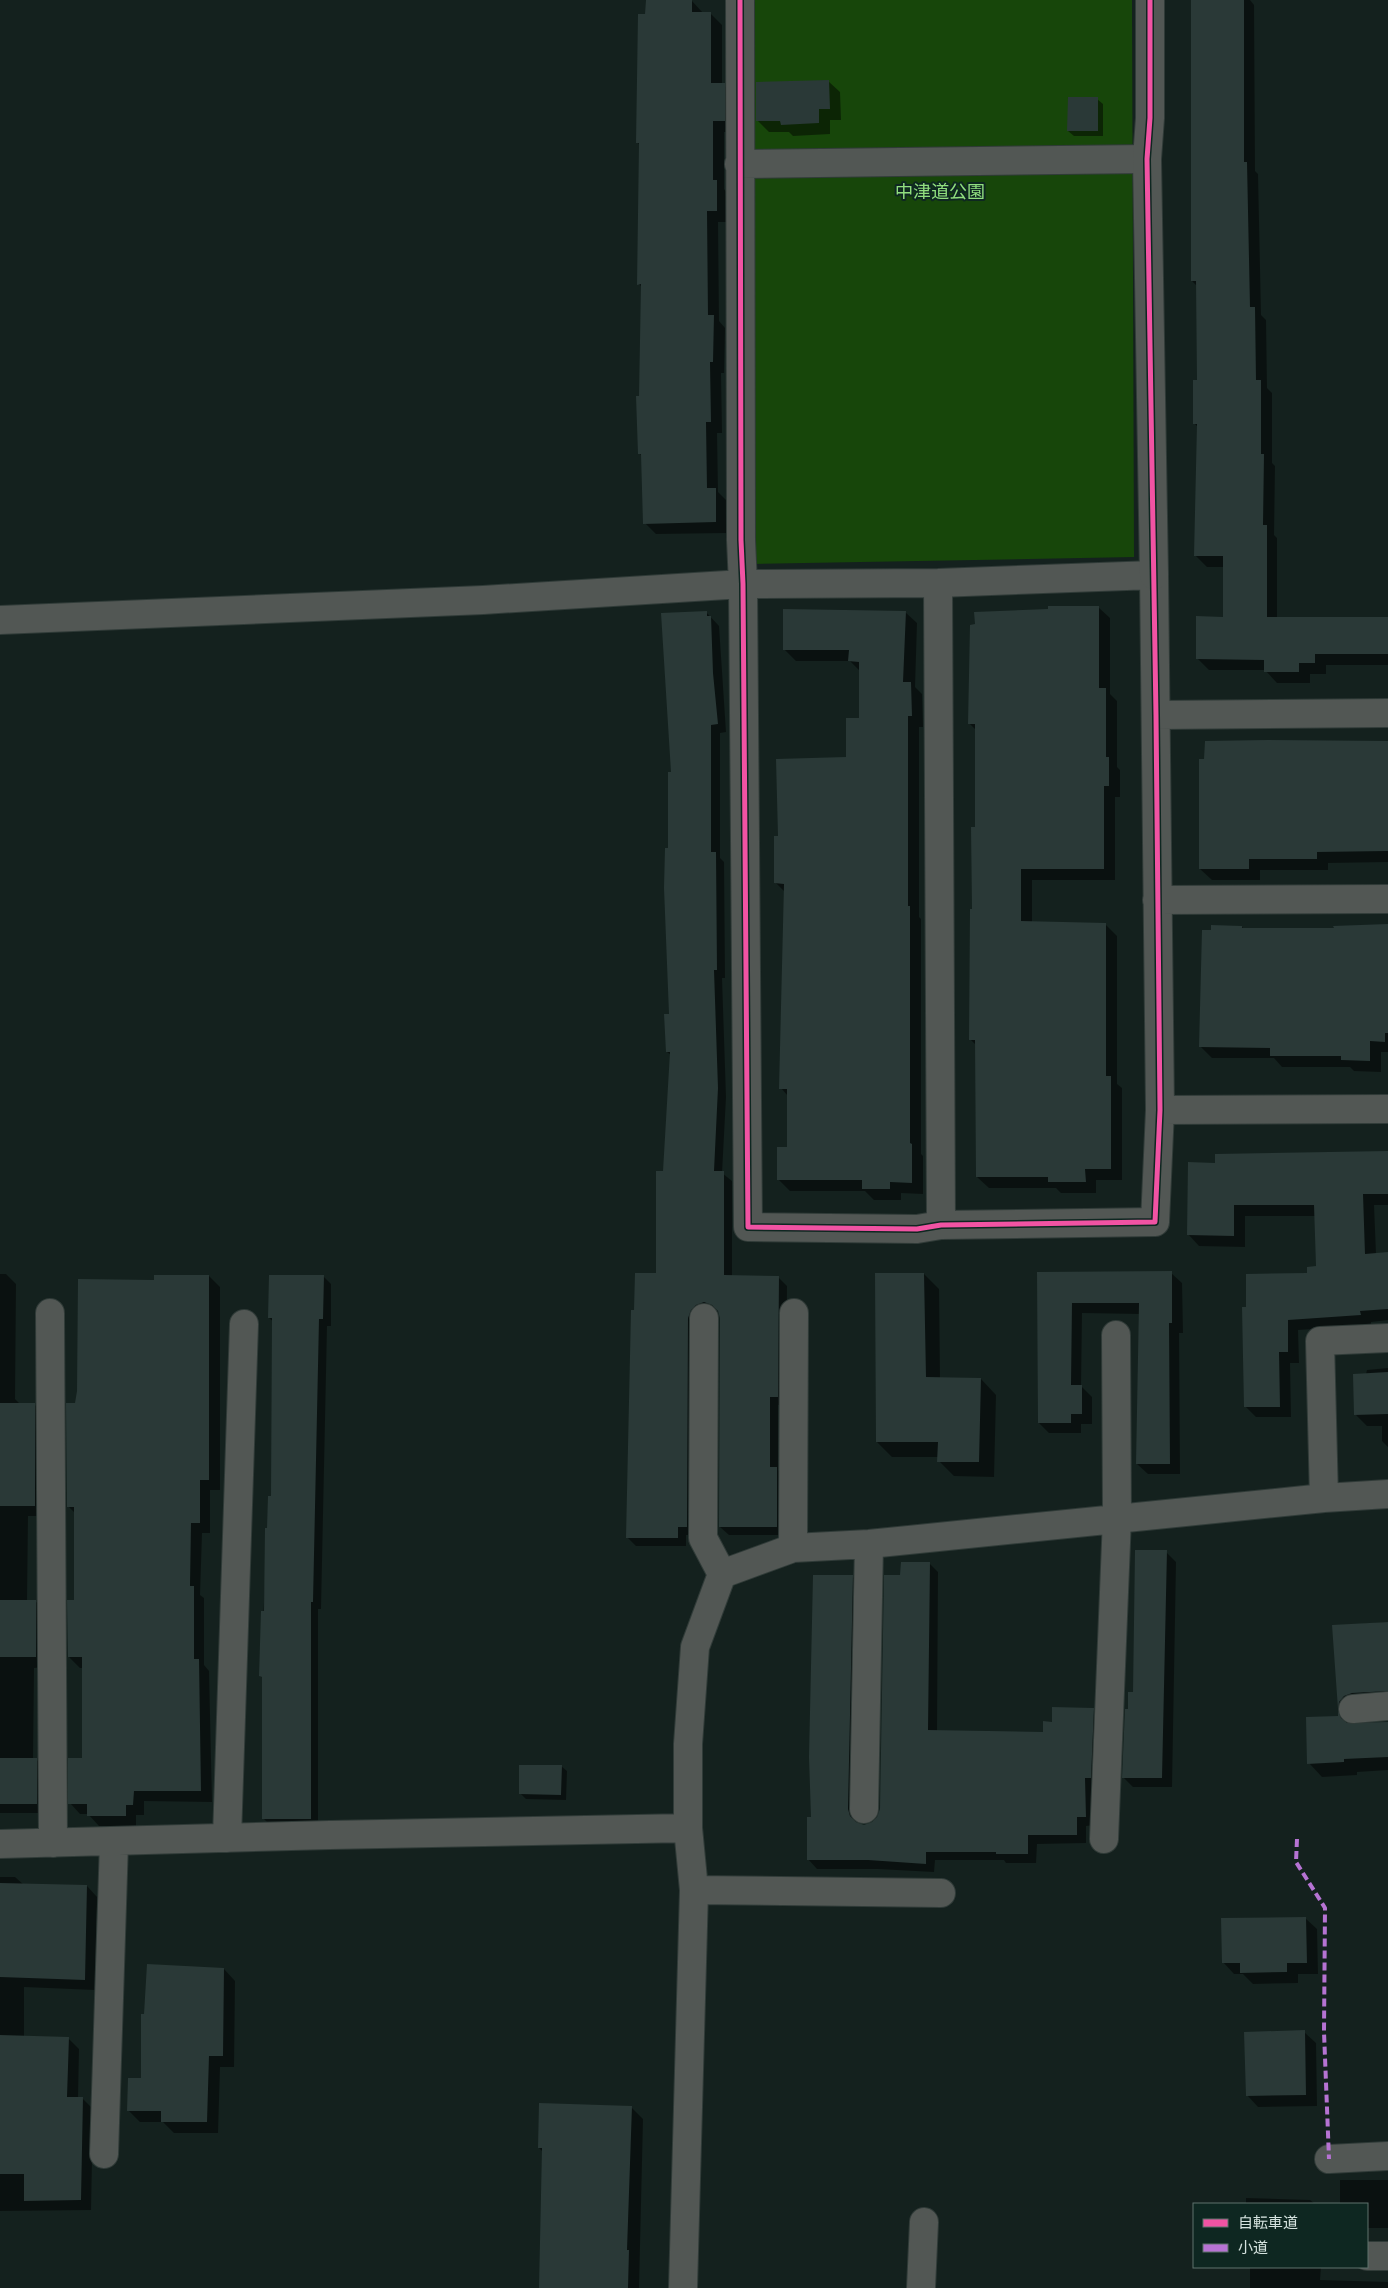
<svg xmlns="http://www.w3.org/2000/svg" width="1388" height="2288" viewBox="0 0 1388 2288" font-family="'Sofia Sans Condensed','Noto Sans JP',sans-serif">
	<style>
		.green { fill: #17460a }
		.shadow { fill: #0007 }
		.building { fill: #2a3937 }
		.lines { fill: none; stroke-linecap: round; stroke-linejoin: round }
		.minor-casing { stroke: #303b38; stroke-width: 30 }
		.tertiary-casing { stroke: #303b38; stroke-width: 30 }
		.minor { stroke: #525754; stroke-width: 28 }
		.tertiary { stroke: #525754; stroke-width: 28 }
		.quiet { stroke: #b673d3; stroke-width: 4; stroke-dasharray: 8 4; stroke-linecap: butt }
		.cycleway-casing { stroke: #0e2721; stroke-width: 8 }
		.cycleway { stroke: #f153a3; stroke-width: 5 }
		.labels { text-anchor: middle; dominant-baseline: central; stroke-width: 4; stroke-linejoin: round; paint-order: stroke }
		.park-label { font-size: 18px; fill: #90de7e; stroke: #0e2721 }
	</style>
	<rect width="100%" height="100%" fill="#14211e"/>
	<path class="green" d="M746,0h386l2,557 -381,7z"/>
	<path class="shadow" d="M1192,0h58l4,5 1,166 3,3 3,141 5,5 1,68 5,5v70l3,3 -1,69 3,3v81h111v46h-62v9h-16v9h-33l-12,-13h-56l-12,-12 27,-40v-51h-17l-12,-12 3,-128 -3,-3 3,-42 -1,-96 -5,-5z
		M692,1l11,12h7l12,12v59l13,11 1,37h-12v57l3,4v29h-9l1,99 6,7 -1,45h-3l1,60h-5l1,59 8,8 1,33 -71,1 -11,-11 -2,-66 -4,-4 4,-165 -4,-4 1,-139 -2,-2 9,-128z
		M828,81l12,11 1,28h-11v14l-37,2 -4,-4h-20l-12,-12z
		M1097,99l6,5v32h-29l-6,-5z
		M1098,607l12,11v76l7,7v66l3,3v27h-5v83h-83v43l73,1 12,12v148l5,4v92h-26v13h-35l-5,-5h-67l-12,-11 -1,-132 -6,-6 6,-211v-98l-7,-7z
		M706,612l13,14 7,106 -6,1v125l4,4 1,116h-3l4,119 -4,76 10,8v95l46,1 9,9 -1,119h-8v65l7,7v58h-56l-9,-8 1,-209 -2,-6 -5,-1 -18,224h-10v11h-50l-9,-9 8,-225 22,-37 14,-220 -4,-3 3,-37 -1,-165 4,-76z
		M905,612l12,11 -2,64 7,7 1,33h-4v190l2,2v235l2,2v38l-22,-1v7h-27l-9,-9h-75l-12,-12 10,-31v-52l-7,-8 4,-196 -10,-10 5,-45 68,-79 12,-39v-48l-10,-10h-54l-12,-12z
		M1388,742v120l-60,1v7h-68v10h-48l-12,-11z
		M1388,926v126h-7v20l-27,-1 -4,-4h-68l-8,-9h-62l-12,-12 42,-119 2,2h91z
		M1388,1152v53h-14l2,49h12v66l-17,2v3l-73,5 1,33h-9l1,54h-35l-11,-11 3,-98 70,-40 -2,-52h-71v31l-46,-1 -11,-12 28,-70z
		M1038,1273h133l11,10 1,50h-4l1,141h-32l-11,-10 3,-150 -58,-1 -1,73 11,11v27h-11v9h-32l-10,-10z
		M0,1274h6l10,10 -1,115 5,5h14l10,10 1,102h-17l-1,85h8l11,10v56l-12,1 -1,91h3l10,10 1,44h-47z
		M924,1274l15,15 1,90h41l15,16 -2,82 -40,-1 -15,-15v-4h-47l-15,-15z
		M209,1276l11,11v203h-10v43h-8l-2,62 4,3v67l5,6 3,131 -68,-1v14h-8v11h-37l-11,-12h-8l-10,-11 13,-44v-91h-3l-11,-11 6,-55v-89l-7,-7 8,-102 79,-123z
		M323,1276l8,8v42h-4l-6,283h-3v217h-47l-8,-8v-140l-3,-2 8,-146 5,-33 1,-175 -5,-4z
		M1388,1368v79l-6,-6v-15h-15l-11,-11 11,-45z
		M1166,1552l10,10 -4,225h-39l-10,-10 6,-66z
		M929,1563l9,9 -1,159 107,2 9,-10 40,-13 9,9 -7,106 -9,1v17l-49,1 -1,19h-30l-2,-3h-69l-1,12 -56,-3h-61l-9,-10 4,-40 40,-243 9,9 -4,234 2,5 5,2 9,-2 5,-6 3,-8 20,-234z
		M1388,1622v83l-37,16 -12,-12 -6,-83z
		M1339,1714l11,11 38,-2v47l-31,2v3l-35,2 -13,-14z
		M561,1766l6,5 -1,29 -40,-1 -6,-6z
		M0,1877h15l9,8 63,1 10,11 -2,93 -71,-3v50l44,1 11,11 -1,49h4l11,11 -2,101 -91,1z
		M1305,1918l12,11 1,45h-20v9l-45,1 -10,-10h-9l-11,-12z
		M224,1969l11,12 -1,86h-14l-2,66h-44l-11,-11h-23l-12,-12z
		M1304,2032l12,11 1,63 -59,1 -11,-12z
		M632,2108l11,11 -4,169h-99l3,-136 -4,-4z
		M1340,2180h48v48h-21v-24h-27z
		M1246,2198l64,2 5,4h-69z
		M1250,2267h71l-1,13 68,2v6h-138z"/>
	<path class="building" d="M646,0h46v12h19v71h14v38h-12v59h4v31h-10l1,104h6l-1,47h-3l1,60h-5l1,66h9v34l-73,2 -2,-70h-3l-2,-58h3l2,-112 -4,1 2,-142h-3l2,-129h7z
		M1191,0h53v162h3l3,145h5l1,73h5v74h3l-1,71h4v92h121v37h-73v9h-16v9h-35v-12l-68,-1v-43l27,1v-61h-29l3,-132h-4v-44h4l-1,-99h-5z
		M829,80l1,29h-11v14l-38,2 -1,-4h-24v-39z
		M1068,97h30v34h-31z
		M1048,606h51v82h7v69h3v29h-5v83h-83v52l85,2v153h5v93h-26l1,13h-38v-5h-72l-1,-137h-6l1,-131h2l-1,-82h4v-103h-7l2,-99 5,-1 -1,-12 74,-3z
		M783,609l123,2 -3,71h8l1,34h-4v190h2v237l2,1v39l-22,-1v7h-28v-9h-85v-33h10v-58h-8l5,-205 -10,-1v-47h4l-2,-77 70,-2v-39h13v-56l-11,-1 1,-11h-66z
		M707,611v5h4l2,57 5,51 -7,1v127h5l1,118h-3l4,118 -4,83h10v104l55,1 -1,121h-8v70h7v60h-58l1,-209 -2,-7 -6,-6 -8,-3 -8,3 -5,5 -3,8 -1,209h-9v11h-52l5,-228h3l1,-37h21v-102h7l7,-119h-4l-2,-38h5l-5,-126 1,-40h3v-76h3l-10,-159z
		M1267,740l121,1v110l-71,1v7h-68v10h-50v-110h5l1,-18z
		M1388,924v109h-3v9l-15,-1v20l-29,-1v-4h-71v-8l-71,-1 3,-117h9v-5l31,1v2h92l-1,-2z
		M1388,1151v43h-25l2,60 23,-2v57l-28,2 1,4 -73,5v32h-9l1,55h-36l-2,-100h4v-33l61,-1v-6l9,-1 -2,-61h-80v31l-47,-1 1,-73 27,1v-9z
		M1172,1271v52h-3l1,141h-34l3,-161h-67l-1,82h11v29h-11v9h-33l-1,-151z
		M875,1273h49l2,104 55,1 -2,84h-42l1,-20h-62z
		M154,1275h55v205h-9v43h-9l-1,63h4v73h5l2,132h-67l-1,14h-7v11h-39v-12h-19v-46h14v-101h-14l-1,-57h7v-93h-7l-1,-104h9l2,-12 1,-112 76,1z
		M269,1275h55l-1,44h-4l-6,283h-2v217h-49v-142l-3,-1 2,-65h3l1,-83h2l1,-32h3l1,-178h-4z
		M1388,1372v42l-34,1 -1,-41z
		M0,1403h35v103h-35z
		M1135,1550h32l-5,228h-40l3,-69h3v-17h5z
		M901,1562h29l-2,168 115,2v-11l9,1v-15l42,1 -3,70h-6l1,39h-9v18h-49v19h-32v-2h-70v12l-58,-4h-61v-43h4l-2,-60 4,-182h40l-5,234 2,7 6,6 8,3 8,-3 5,-5 3,-8 4,-234h16z
		M0,1600h36v57h-36z
		M1388,1622v69l-36,2 -8,3 -5,6 -1,7 -6,-84z
		M1338,1711l3,7 6,5 41,-1v35l-44,2v3l-37,2 -1,-47 32,-1z
		M0,1758h37v46h-37z
		M519,1765h43l-1,30 -42,-1z
		M0,1883l87,2 -2,95 -85,-3z
		M1306,1917l1,46h-20v9l-47,1v-10h-18l-1,-45z
		M147,1964l77,4 -1,88h-14l-2,66h-46v-11h-34l1,-33h13v-64h3z
		M1305,2030l1,65 -60,1 -2,-64z
		M0,2035l69,2 -2,60h16l-2,103 -57,1v-27h-24z
		M539,2103l93,3 -5,144h2l-1,38h-89l3,-140h-4z"/>
	<g class="lines">
		<defs>
			<path id="minor" d="M739,164l408,-5
				M938,583l3,642
				M0,620l483,-20 260,-16 195,-1 216,-8 6,535 -5,112 -214,3 -24,4 -169,-2 -5,-643 -2,-44 -1,-540
				M1156,715l232,-2
				M1157,900l231,-1
				M1160,1110l228,-1
				M50,1313l3,530
				M704,1318l-1,220 19,36
				M1324,1498l-4,-157 68,-3
				M793,1548l1,-235
				M1353,1709l35,-3
				M864,1809l5,-265
				M227,1838l17,-514
				M1104,1839l13,-321 -1,-183
				M0,1844l330,-9 358,-7
				M694,1890l247,3
				M104,2154l10,-312
				M1329,2159l59,-3
				M1367,2256h21
				M683,2288l11,-398 -6,-62v-84l7,-97 27,-73 71,-26 76,-4 455,-46 64,-4
				M921,2288l3,-66"/>
			<path id="tertiary" d="M1150,0v118l-3,41 7,416"/>
		</defs>
		<use href="#minor" class="minor-casing"/>
		<use href="#tertiary" class="tertiary-casing"/>
		<use href="#minor" class="minor"/>
		<use href="#tertiary" class="tertiary"/>
		<path class="quiet" d="M1297,1839l-1,23 29,46 -1,124 5,127"/>
		<defs>
			<path id="cycleway" d="M740,0l1,540 2,44 5,643 169,2 24,-4 214,-3 5,-112 -4,-395 -9,-556 3,-41v-118"/>
		</defs>
		<use href="#cycleway" class="cycleway-casing"/>
		<use href="#cycleway" class="cycleway"/>
	</g>
	<g class="labels">
		<g class="park-label">
			<text x="940" y="192">中津道公園</text>
		</g>
	</g>
	<rect x="1193" y="2203" width="175" height="65" fill="#0e2721" stroke="#5e726d"/>
	<rect x="1203" y="2219" width="25" height="8" fill="#f153a3" stroke="#5e726d"/>
	<text x="1238" y="2228" font-size="15" fill="#d5e3df">自転車道</text>
	<rect x="1203" y="2244" width="25" height="8" fill="#b673d3" stroke="#5e726d"/>
	<text x="1238" y="2253" font-size="15" fill="#d5e3df">小道</text>
</svg>
